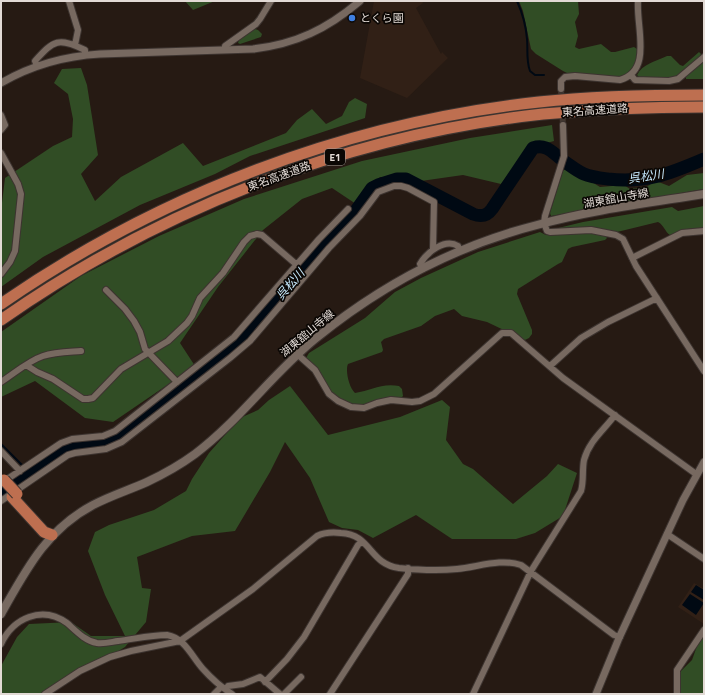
<svg xmlns="http://www.w3.org/2000/svg" width="705" height="695" viewBox="0 0 705 695" font-family="'Titillium Web','Noto Sans JP',sans-serif">
	<style>
		.built { fill: #312016 }
		.green { fill: #314d25 }
		.water { fill: #000913 }
		.lines { fill: none; stroke-linecap: round; stroke-linejoin: round }
		.stream { stroke: #000913; stroke-width: 2 }
		.river { stroke: #000913; stroke-width: 13 }
		.minor-tunnel { stroke: #423730; stroke-width: 6; stroke-dasharray: 6 3; stroke-linecap: butt }
		.minor-casing { stroke: #3d3430; stroke-width: 8 }
		.tertiary-casing { stroke: #3d3430; stroke-width: 9 }
		.secondary-casing { stroke: #3d3430; stroke-width: 10 }
		.motorway-casing { stroke: #3d3430; stroke-width: 13 }
		.minor { stroke: #776960; stroke-width: 6 }
		.tertiary { stroke: #776960; stroke-width: 7 }
		.secondary { stroke: #776960; stroke-width: 8 }
		.motorway { stroke: #be6f50; stroke-width: 11 }
		.motorway-bridge-casing { stroke: #3d3430; stroke-width: 13; stroke-linecap: butt }
		.motorway-bridge { stroke: #be6f50; stroke-width: 11 }
		.shop-dot { fill: #3f7fe0; stroke: #0b0704; stroke-width: 1.5 }
		.labels { text-anchor: middle; dominant-baseline: central; stroke-width: 3.5; stroke-linejoin: round; paint-order: stroke }
		.shield { fill: #0b0704; stroke: #a29b96; stroke-width: 1 }
		.shield-label { font-size: 10px; font-weight: bold; fill: #e2dad5 }
		.poi-label { font-size: 11px; fill: #e2dad5; stroke: #0b0704; text-anchor: start }
		.street-label { font-size: 11px; fill: #e2dad5; stroke: #0b0704 }
		.water-label { font-size: 12px; font-style: italic; fill: #c6e9fd; stroke: #0b0704 }
	</style>
	<rect width="100%" height="100%" fill="#261a13"/>
	<path class="built" d="M374,1h48l1,2 -7,5 25,46 1,-2 6,6 -41,40 -47,-20z
		M694,583l10,6v35l-26,-17z"/>
	<path class="green" d="M185,1h30l-22,9z
		M519,1h59l1,13 -4,8 3,14 -3,11 4,2 22,-5 10,8h4l19,-5 3,2c1,10 -3,22 -13,26 -10,4 -45,-1 -57,-2l-4,-2 -27,-17 -5,-5 -8,-38z
		M255,29l3,1 4,4 -1,3 -21,7 -2,-1 1,-3z
		M699,52l2,2 -1,2c-7,6 -15,17 -24,21 -11,3 -25,1 -36,1l-3,-3c5,-11 20,-14 30,-19h4l9,9 3,1z
		M704,62v17h-18v-2l15,-14z
		M81,68l6,17 11,70 -17,19 14,27 26,-24 62,-34 20,23 83,-33 11,-13 15,-11 14,15 16,-8 7,-14 6,-4 12,6 -2,14 -115,38 -35,18 -75,31 -97,52 -42,30v-76l4,-33 48,-32 19,-9 1,-18 -5,-25 -14,-11 8,-14z
		M552,125l2,16 -26,7 -27,36 -38,-9 -42,6 -41,-4 -24,27 -24,-16 -30,11 -39,31 -45,57 -38,56 15,23 -82,56 -28,-4 -50,-37 -34,16v-65l80,-56 78,-40 85,-37 118,-38 108,-23z
		M567,167l33,20 24,-2 6,4 16,-2 10,-6 13,5 18,-11 17,-2v16l-153,27 -1,-3 13,-42z
		M704,206v22l-17,1 -17,6c-5,-3 -6,-10 -12,-13l-41,10 -25,-5 -34,1 25,-6 89,-15 6,4z
		M540,232l6,3 39,-3 20,3 2,3 -2,2 -33,7 -4,2 -6,13 -4,2 -40,25 -1,5 15,36v4l-3,4 -4,2 -38,-18 -25,-6 -8,-7 -19,7 -14,10 -37,13 -3,3 2,8 -1,2 -34,12c-3,6 1,24 7,29 16,-2 25,-10 44,-7l3,3 1,7 -2,2h-18l-19,7 -12,-1 -13,-5 -8,-7 -11,-20 -14,-14 3,-5 56,-35 30,-26 26,-14 57,-26z
		M290,386l38,49 72,-18 42,-17 8,7 -4,33 17,24 10,5 40,35 34,-28 11,-12 19,9 -14,43 -28,17 -19,6h-64l-36,-24 -43,23 -15,-8 -16,-2 -13,-6 -19,-44 -25,-36 -15,30 -35,59 -43,5 -55,21 5,31 9,1 -5,33 -21,25 -76,47h-48v-28l16,-29 12,-13 42,-2 20,14h34l-20,-41 -17,-44 7,-19 14,-7 45,-15 32,-19 6,-12 17,-26 31,-35 18,-8 11,-10z
		M704,635v59h-24l1,-23 11,-11 5,-14z"/>
	<path class="water" d="M696,585l8,5v10l-13,-8z
		M690,594l14,9 -8,12 -14,-10z"/>
	<g class="lines">
		<path class="stream" d="M517,1c5,11 9,25 10,38 1,10 -1,22 3,32l5,4h9
			M1,444l22,22
			M27,470l2,3"/>
		<path class="river" d="M565,162c6,4 12,9 19,12 7,3 16,4 24,5 39,4 61,-5 96,-20
			M1,492l63,-43c18,-8 36,-2 54,-13l121,-94 90,-104 26,-26 17,-24 6,-3 19,-6h9l67,35c8,3 14,2 19,-5l41,-61c12,-4 18,3 27,10"/>
		<path class="minor-tunnel" d="M561,89l2,36"/>
		<defs>
			<path id="minor" d="M69,1l9,29 -3,15
				M225,50v-4l31,-22 4,-5 11,-18
				M37,66l-2,-5c19,-21 23,-24 50,-11v5
				M631,75l4,5 34,1 9,-2 26,-22
				M561,89v-8l4,-4 10,-1 45,4c33,-9 16,-53 18,-79
				M1,115l4,10 -4,5
				M563,125l1,31 -19,60 -1,7 3,8 3,1 41,-2 25,5 7,4 13,27 68,105
				M1,153l17,31 3,10 -6,57 -5,11 -9,12
				M632,258l50,-25 22,-2
				M423,269l-3,-5c7,-12 25,-26 38,-18l2,5
				M106,290l19,19 9,12 6,11 5,17 32,33
				M297,354l18,16 14,24 9,7 13,6 13,1 13,-5 14,-3 21,2 8,-1 14,-7 68,-61h9l52,45 133,96
				M26,365l11,7 16,7 30,20h5l5,-1 28,-29 47,-28 19,-18 5,-7 8,-18 23,-25 21,-31 6,-6 7,-2 5,1 35,30
				M550,366l31,-28 27,-16 49,-24
				M1,382c14,-9 27,-21 42,-26 12,-4 25,-4 38,-5
				M1,451l19,20
				M3,482l58,-39 11,-4 31,-3 12,-5 119,-94 85,-98 29,-30
				M1,501l67,-46 7,-2 31,-4 16,-7 108,-84 20,-17 79,-93 31,-32 18,-24 16,-6h7l7,2 26,14 -1,47
				M667,534l37,25
				M1,644c12,-26 41,-39 66,-21 9,8 18,18 30,20 7,1 14,-1 21,-2 16,-2 33,-6 49,-6 18,3 25,22 36,34 8,9 18,18 29,25
				M265,682l22,-23 17,-22 54,-92 4,-4
				M226,690l2,-4 15,-2 17,-7 20,17
				M45,694l35,-23 30,-14 21,-6 49,-10 73,-52 64,-53c8,-4 15,-4 24,-3 30,1 28,31 58,35 19,2 39,3 58,1 21,-2 44,-11 64,-4l93,70 6,2
				M214,694l7,-7
				M284,694l17,-17
				M330,694l78,-120v-6
				M473,694l58,-123 50,-80c3,-10 1,-21 3,-31 5,-19 20,-30 31,-45
				M677,694v-24l27,-40"/>
			<path id="tertiary" d="M1,83c31,-18 64,-27 99,-29l153,-5c43,-5 74,-20 107,-48
				M596,694l23,-56 64,-138 21,-38"/>
			<path id="secondary" d="M1,614c25,-44 45,-84 92,-109 17,-9 36,-15 54,-23 17,-8 33,-17 48,-28 44,-33 77,-80 120,-115 65,-53 140,-93 222,-114 54,-15 111,-22 167,-31"/>
			<path id="motorway" d="M1,304c159,-110 345,-181 538,-202 55,-6 110,-7 165,-7
				M1,320c160,-112 348,-185 542,-206 54,-5 107,-7 161,-7
				M12,497l32,35 8,3"/>
		</defs>
		<use href="#minor" class="minor-casing"/>
		<use href="#tertiary" class="tertiary-casing"/>
		<use href="#secondary" class="secondary-casing"/>
		<use href="#motorway" class="motorway-casing"/>
		<use href="#minor" class="minor"/>
		<use href="#tertiary" class="tertiary"/>
		<use href="#secondary" class="secondary"/>
		<use href="#motorway" class="motorway"/>
		<defs>
			<path id="motorway-bridge" d="M4,480l13,14"/>
		</defs>
		<use href="#motorway-bridge" class="motorway-bridge-casing"/>
		<use href="#motorway-bridge" class="motorway-bridge"/>
	</g>
	<circle class="shop-dot" cx="352" cy="18" r="4"/>
	<g class="labels">
		<rect class="shield" x="325" y="149" width="20" height="16" rx="3"/>
		<g class="shield-label">
			<text x="335" y="157">E1</text>
		</g>
		<g class="poi-label">
			<text x="360" y="18">とくら園</text>
		</g>
		<g class="street-label">
			<text transform="translate(595 110) rotate(-4)">東名高速道路</text>
			<text transform="translate(279 176) rotate(-20)">東名高速道路</text>
			<text transform="translate(616 198) rotate(-10)">湖東舘山寺線</text>
			<text transform="translate(307 333) rotate(-40)">湖東舘山寺線</text>
		</g>
		<g class="water-label">
			<text transform="translate(646 176) rotate(-8)">呉松川</text>
			<text transform="translate(290 284) rotate(-49)">呉松川</text>
		</g>
	</g>
	<rect width="705" height="695" fill="none" stroke="#e2dad5" stroke-width="4"/>
</svg>
